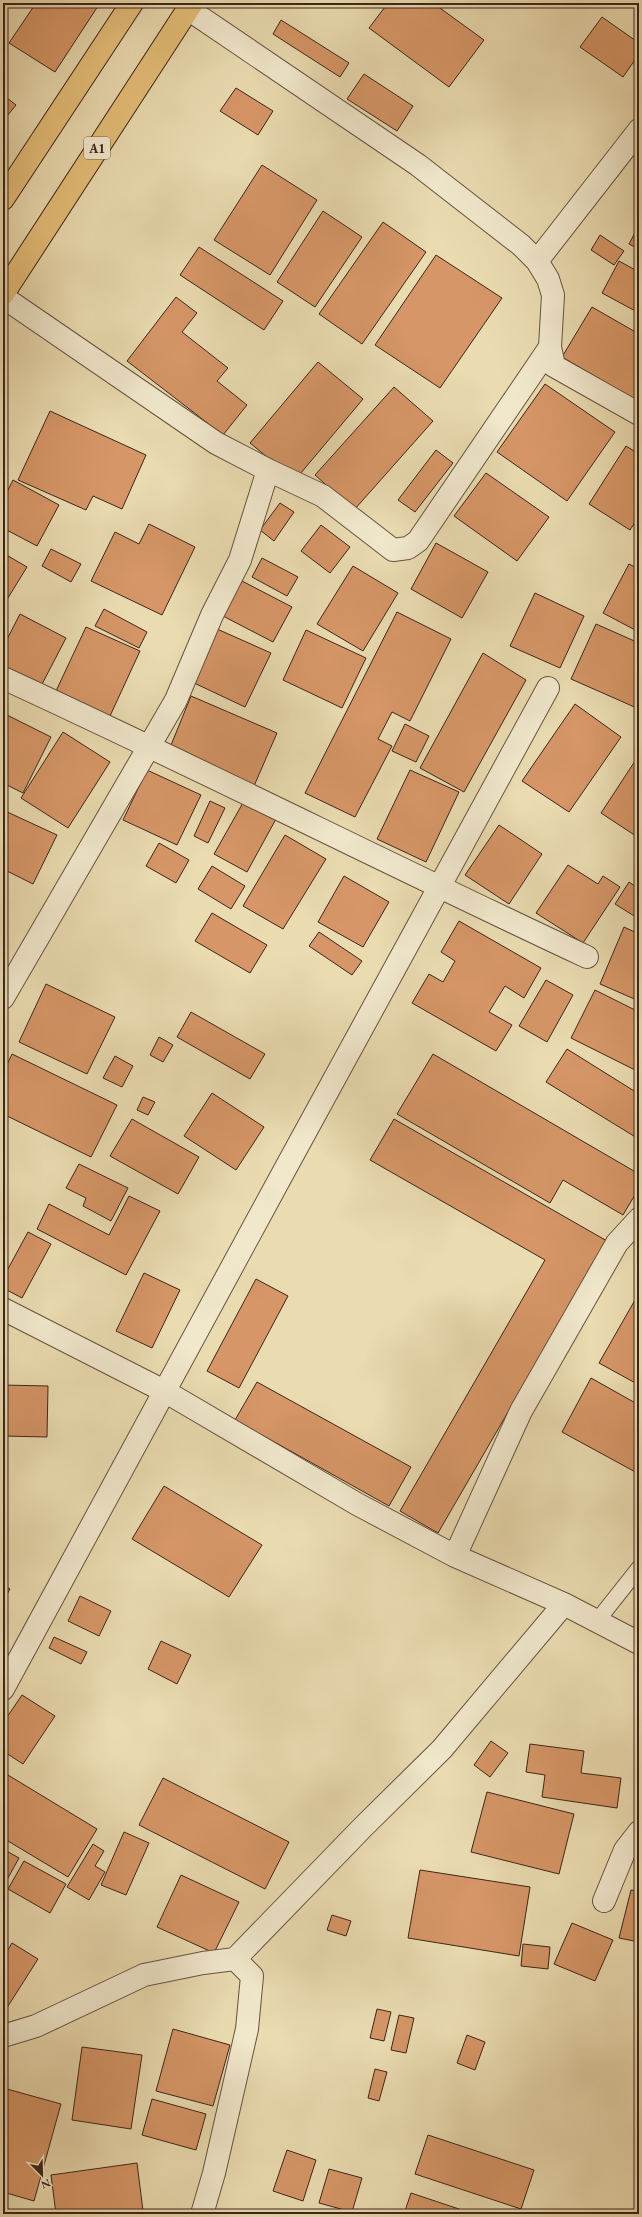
<svg xmlns="http://www.w3.org/2000/svg" width="642" height="2217" viewBox="0 0 642 2217" font-family="'EB Garamond',serif">
	<style>
		.building { fill: #d69667; stroke: #3d251a }
		.lines { fill: none; stroke-linecap: round; stroke-linejoin: round }
		.service-casing { stroke: #685240; stroke-width: 17 }
		.minor-casing { stroke: #685240; stroke-width: 24 }
		.trunk-casing { stroke: #3d251a; stroke-width: 24 }
		.service { stroke: #f1e8cc; stroke-width: 15 }
		.minor { stroke: #f1e8cc; stroke-width: 22 }
		.trunk { stroke: #e5be78; stroke-width: 22 }
		.labels { text-anchor: middle; dominant-baseline: central; stroke-width: 3; stroke-linejoin: round; paint-order: stroke }
		.shield { fill: #f1e8cc; stroke: #73604f; stroke-width: 1 }
		.shield-label { font-size: 13px; font-weight: bold; fill: #3d251a }
	</style>
	<rect width="100%" height="100%" fill="#eadbb0"/>
	<filter id="stains"><feTurbulence type="fractalNoise" baseFrequency=".005" numOctaves="4"/><feColorMatrix values="0 0 0 0 .2 0 0 0 0 .09 0 0 0 0 .02 0 0 0 .5 -.17"/></filter>
	<radialGradient id="worn" r=".72"><stop offset=".6" stop-color="#630" stop-opacity="0"/><stop offset="1" stop-color="#630" stop-opacity=".3"/></radialGradient>
	<path class="building" d="M36,3h64l-45,69 -46,-29z
		M388,3h45l51,37 -35,47 -80,-59z
		M602,17l37,26v11l-16,23 -43,-30z
		M281,20l68,43 -9,14 -67,-43z
		M364,74l49,32 -16,25 -50,-32z
		M236,88l37,23 -15,24 -38,-24z
		M3,95l13,10 -13,16z
		M262,165l55,35 -47,75 -56,-35z
		M323,211l39,26 -47,70 -38,-25z
		M383,222l43,30 -64,92 -43,-30z
		M639,225v24l-10,-5z
		M600,235l24,16 -10,14 -23,-15z
		M199,247l84,54 -19,29 -84,-55z
		M436,255l66,43 -62,90 -65,-43z
		M619,261l20,11v41l-37,-20z
		M176,297l21,16 -15,19 46,36 -11,13 30,24 -24,30 -96,-74z
		M592,307l47,27v68l-77,-45z
		M318,362l45,37 -68,81 -45,-37z
		M545,384l70,48 -48,69 -70,-49z
		M394,387l39,34 -79,89 -39,-35z
		M50,411l96,44 -24,54 -29,-13 -7,14 -68,-30z
		M626,446l13,8v62l-9,14 -41,-26z
		M436,450l17,13 -38,49 -17,-12z
		M486,473l63,44 -32,44 -63,-45z
		M13,480l46,25 -22,41 -34,-18v-28z
		M280,503l14,9 -20,29 -14,-11z
		M149,524l46,23 -33,68 -71,-34 24,-49 24,12z
		M321,525l29,22 -20,26 -29,-22z
		M436,543l52,29 -26,46 -51,-29z
		M51,549l30,15 -10,18 -29,-16z
		M3,553l24,14 -24,39z
		M262,558l36,19 -11,19 -35,-19z
		M629,564l10,5v63l-36,-19z
		M353,566l45,27 -35,58 -46,-27z
		M242,581l50,26 -19,35 -50,-26z
		M535,593l49,23 -24,52 -50,-22z
		M104,609l43,23 -8,16 -44,-22z
		M397,612l54,27 -41,82 -18,-9 -14,27 14,7 -37,71 -50,-24z
		M20,614l46,24 -26,50 -37,-18v-23z
		M596,624l43,19v66l-68,-30z
		M86,627l54,24 -30,65 -54,-25z
		M217,629l54,24 -26,54 -53,-25z
		M306,630l60,28 -24,50 -59,-28z
		M483,653l43,27 -62,112 -44,-24z
		M191,696l86,37 -23,53 -85,-36z
		M575,704l46,33 -52,75 -47,-31z
		M5,714l46,23 -28,56 -20,-10v-65z
		M405,724l24,12 -13,26 -24,-11z
		M63,732l47,30 -42,66 -47,-30z
		M639,755v83l-38,-25z
		M147,770l54,25 -24,50 -54,-25z
		M410,770l49,22 -33,70 -49,-23z
		M210,801l15,7 -17,35 -14,-7z
		M244,801l32,18 -29,53 -33,-18z
		M3,810l54,25 -24,49 -30,-15z
		M499,825l43,29 -33,50 -44,-29z
		M285,835l41,24 -43,70 -40,-23z
		M159,843l30,17 -13,23 -30,-17z
		M568,865l30,19 5,-8 17,11 -37,56 -47,-30z
		M212,866l33,20 -14,23 -33,-20z
		M344,876l45,26 -26,45 -45,-25z
		M629,882l10,7v30l-24,-15z
		M212,913l55,32 -17,28 -55,-32z
		M459,921l82,47 -17,30 -19,-12 -16,26 23,13 -16,26 -84,-48 17,-29 14,8 12,-21 -14,-9z
		M624,927l15,7v67l-39,-17z
		M319,932l43,29 -10,14 -43,-29z
		M546,980l27,15 -26,47 -28,-16z
		M46,984l69,33 -28,57 -68,-32z
		M595,990l44,22v60l-68,-34z
		M191,1012l74,42 -15,25 -73,-42z
		M159,1037l14,8 -10,17 -13,-7z
		M567,1049l72,45v41l-2,3 -91,-56z
		M12,1054l105,51 -26,52 -88,-43v-41z
		M433,1054l206,120v14l-16,27 -60,-35 -13,23 -153,-89z
		M115,1056l18,10 -11,21 -19,-9z
		M212,1093l52,34 -28,43 -52,-34z
		M143,1097l12,5 -7,13 -11,-5z
		M132,1119l67,38 -21,37 -68,-38z
		M394,1119l213,122 -169,292 -38,-22 145,-251 -175,-100z
		M79,1164l49,24 -17,33 -28,-15 3,-8 -20,-10z
		M129,1196l31,15 -34,64 -89,-46 12,-25 60,31z
		M28,1232l23,12 -29,54 -19,-10v-10z
		M144,1273l36,17 -28,58 -36,-17z
		M256,1279l32,17 -49,92 -32,-17z
		M639,1293v92l-40,-22z
		M591,1378l48,27v69l-77,-42z
		M257,1382l154,85 -22,39 -154,-86z
		M3,1385l45,1 -1,51 -44,-1z
		M164,1486l98,59 -33,52 -97,-58z
		M3,1585l7,4 -7,12z
		M80,1596l31,15 -12,25 -31,-15z
		M54,1637l33,15 -6,12 -32,-16z
		M161,1641l30,14 -14,29 -29,-15z
		M22,1695l33,21 -32,48 -20,-13v-28z
		M491,1741l17,12 -18,24 -16,-12z
		M530,1744l54,7 -3,22 40,5 -4,30 -75,-11 3,-22 -19,-3z
		M3,1772l94,57 -29,48 -65,-39z
		M163,1778l126,64 -24,47 -126,-64z
		M487,1792l87,22 -15,60 -88,-22z
		M124,1832l25,11 -23,52 -25,-10z
		M93,1844l11,7 -9,15 10,6 -16,28 -22,-13z
		M3,1849l16,9 -15,27 -1,-1z
		M24,1861l42,23 -16,29 -42,-24z
		M420,1870l110,17 -11,69 -111,-18z
		M181,1875l58,27 -25,51 -57,-26z
		M631,1890l8,1v51l-20,-4z
		M332,1915l19,6 -5,15 -19,-6z
		M572,1923l41,17 -18,41 -41,-17z
		M12,1943l26,16 -35,55v-56z
		M523,1944l27,3 -2,22 -27,-3z
		M377,2009l14,3 -7,29 -14,-3z
		M399,2015l15,3 -8,35 -15,-3z
		M173,2029l57,16 -17,61 -57,-15z
		M467,2035l18,7 -10,28 -18,-7z
		M82,2047l60,8 -11,74 -59,-9z
		M375,2069l12,3 -8,29 -11,-3z
		M7,2089l54,15 -27,97 -31,-9v-89z
		M152,2099l54,15 -10,36 -54,-15z
		M428,2135l106,35 -13,39 -106,-35z
		M287,2150l29,10 -13,41 -30,-10z
		M137,2163l6,48 -23,3h-64l-5,-39z
		M329,2169l33,9 -10,34 -33,-9z
		M411,2193l63,21h-70z"/>
	<g class="lines">
		<defs>
			<path id="service" d="M597,1621l42,-53"/>
			<path id="minor" d="M188,9l230,156 103,80 16,16 11,18 5,16 -3,52 4,19 85,48
				M537,261l102,-131
				M3,297l213,146 52,27 -28,90 -28,55 -36,85 -173,298
				M268,470l55,26 70,54 15,-2 10,-7 132,-194
				M3,678c196,90 389,188 584,279
				M3,1309l163,83 191,112 98,52 109,48 75,39
				M455,1556l66,-145 96,-168 22,-24
				M3,1689c182,-333 361,-669 545,-1001
				M604,1901l21,-51 14,-18
				M3,2036l33,-10 108,-51 59,-12 32,-4 128,-132 79,-78 122,-145
				M202,2214l12,-41 33,-144 5,-53 -17,-17"/>
			<path id="trunk" d="M3,199l129,-196
				M3,294l189,-291"/>
		</defs>
		<use href="#service" class="service-casing"/>
		<use href="#minor" class="minor-casing"/>
		<use href="#trunk" class="trunk-casing"/>
		<use href="#service" class="service"/>
		<use href="#minor" class="minor"/>
		<use href="#trunk" class="trunk"/>
	</g>
	<g class="labels">
		<rect class="shield" x="84" y="137" width="26" height="22" rx="3"/>
		<g class="shield-label">
			<text x="97" y="148">A1</text>
		</g>
	</g>
	<rect width="642" height="2217" fill="none" stroke="#eadbb0" stroke-width="16"/>
	<rect x="4" y="4" width="634" height="2209" fill="none" stroke="#3d251a" stroke-width="2"/>
	<rect x="8" y="8" width="626" height="2201" fill="none" stroke="#3d251a"/>
	<g transform="translate(42 2175) rotate(157)" stroke="#f1e8cc" stroke-width="3" paint-order="stroke">
	<path d="M0-3L7 15L0 10L-7 15Z" fill="#3d251a"/>
	<text y="-6" font-size="11" font-weight="bold" text-anchor="middle" fill="#3d251a">N</text>
	</g>
	<rect width="100%" height="100%" filter="url(#stains)"/>
	<rect width="100%" height="100%" fill="url(#worn)"/>
</svg>
